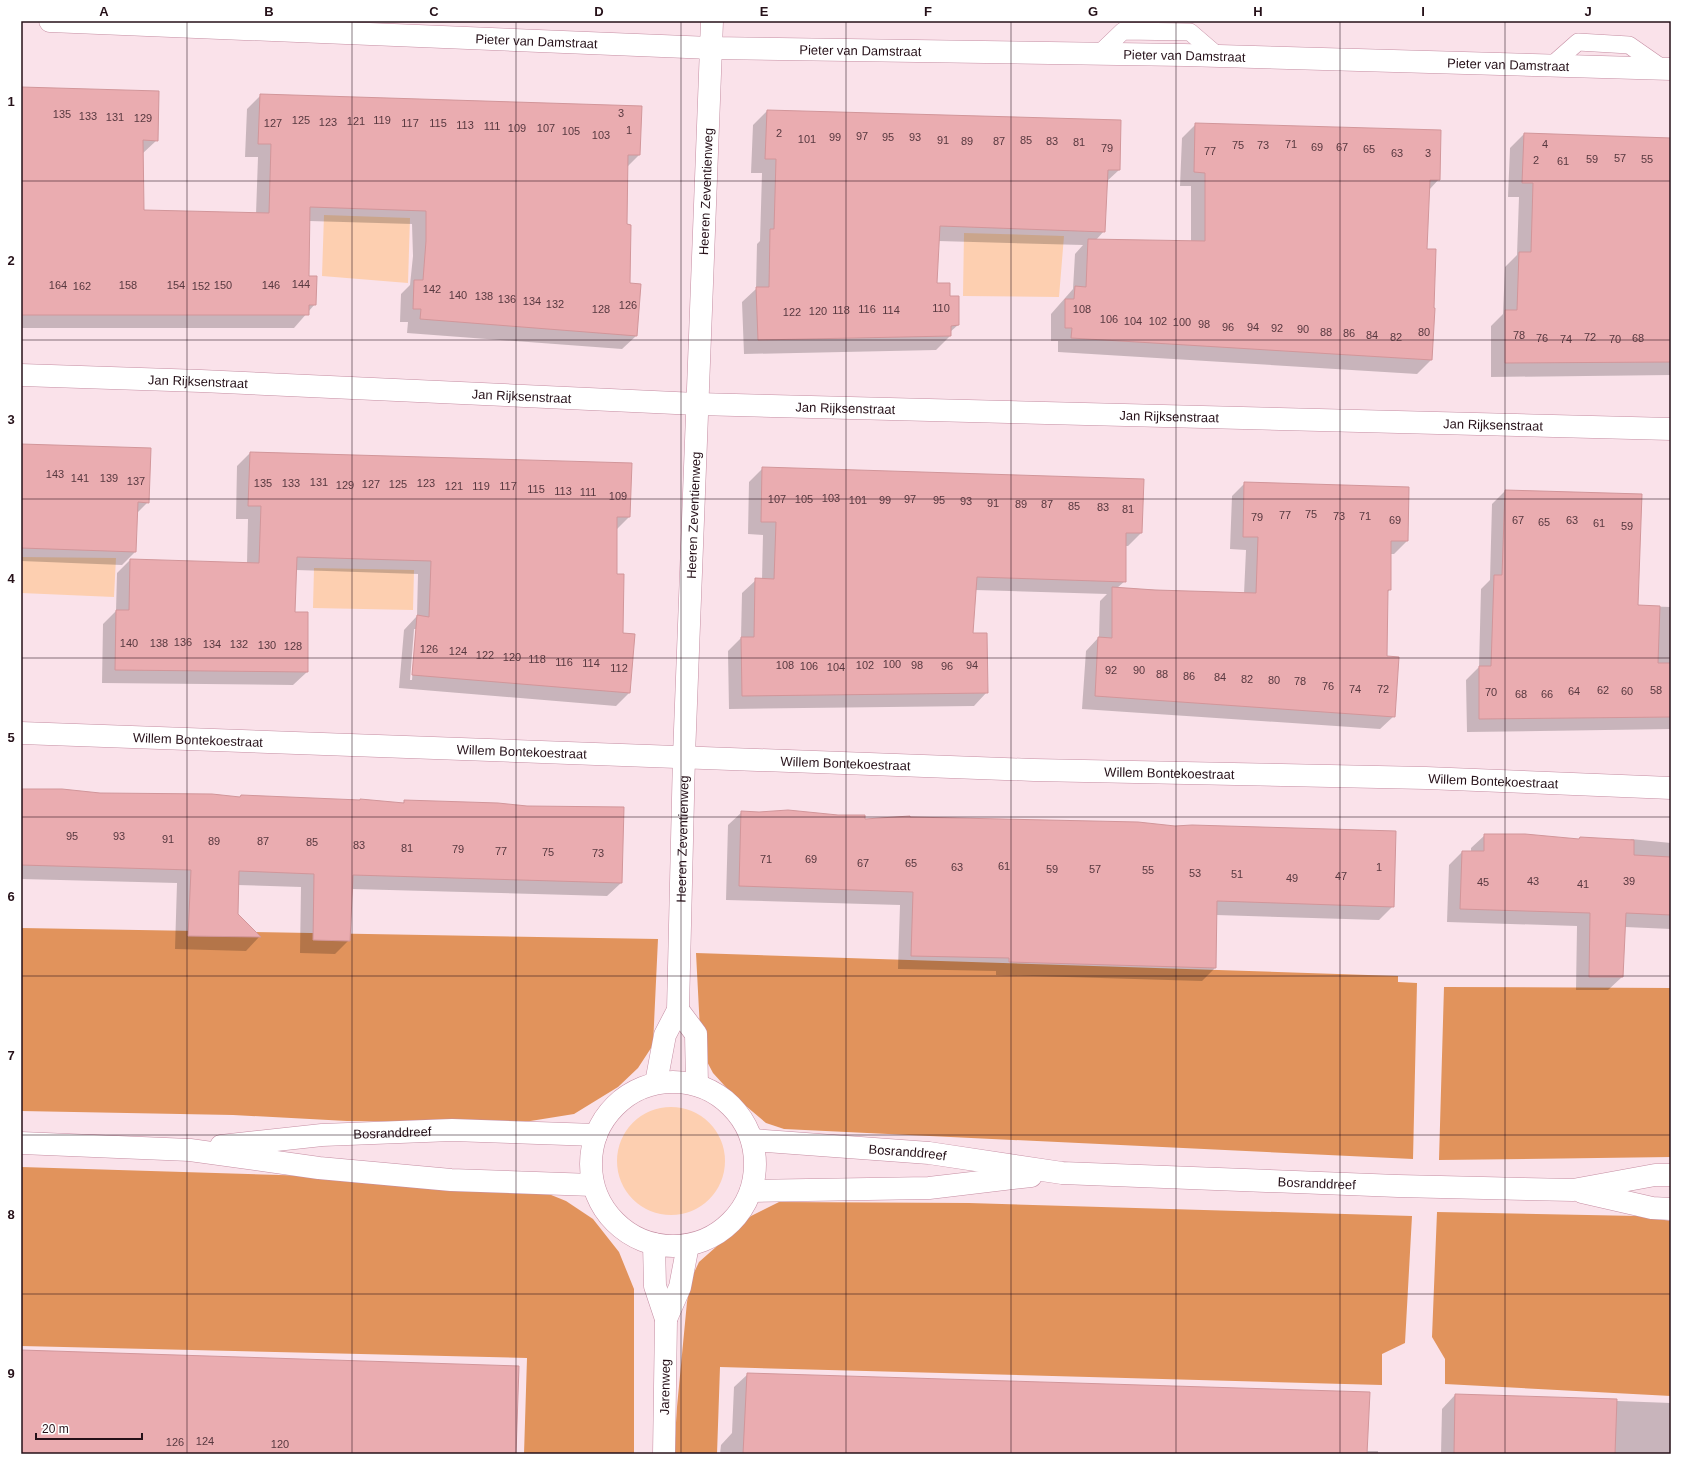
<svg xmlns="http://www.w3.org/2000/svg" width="1692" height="1475" viewBox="0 0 1692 1475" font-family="Arial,sans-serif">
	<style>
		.green { fill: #fdcfb0 }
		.forest { fill: #e1935c }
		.shadow { fill: #0003; fill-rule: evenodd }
		.building { fill: #eaacb0; stroke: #d2969a }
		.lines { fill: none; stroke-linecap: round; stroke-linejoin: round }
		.lane-casing { stroke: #c58da2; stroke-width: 18 }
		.street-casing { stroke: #c58da2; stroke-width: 23 }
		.secondary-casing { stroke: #c58da2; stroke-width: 23 }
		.lane { stroke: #fff; stroke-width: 17 }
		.street { stroke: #fff; stroke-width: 22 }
		.secondary { stroke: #fff; stroke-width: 22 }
		.grid { fill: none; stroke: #261119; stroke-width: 1; stroke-opacity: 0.55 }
		.labels { text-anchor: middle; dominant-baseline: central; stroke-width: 3; stroke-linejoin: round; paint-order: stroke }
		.number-label { font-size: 11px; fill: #57383f }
		.street-label { font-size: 13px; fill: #261119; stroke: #fff }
		.neatline { fill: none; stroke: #261119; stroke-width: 1.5 }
		.grid-label { font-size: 13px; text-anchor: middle; font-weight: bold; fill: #261119 }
	</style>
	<rect width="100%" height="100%" fill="#fae2ea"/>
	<path class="green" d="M324,215l86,3 -2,65 -86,-7z
		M964,233l100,3 -5,61 -96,-1z
		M22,557l94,1 -2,39 -93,-4z
		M314,568l100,2 -1,40 -100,-2z
		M617 1161a54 54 0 1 1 108 0a54 54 0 1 1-108 0Z"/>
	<path class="forest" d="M21,928l637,11 -5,106 -15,23 -20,19 -44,27 -56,9 -171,-2 -114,-6 -212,-4z
		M696,953l702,23v6l19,1 -4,176 -629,-30 -18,-6 -32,-27 -21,-23 -10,-19 -3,-24z
		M1444,987l227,1v169l-232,3z
		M21,1167l358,11 150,8 37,15 27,18 26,33 15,37v165h-110l3,-96 -506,-12z
		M779,1202l190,1 443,13 -7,127 -23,11v31l-662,-18 -3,87h-43l3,-47 10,-105 4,-23 8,-17 52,-46z
		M1437,1212l201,4 33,5v175l-226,-12v-25l-13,-22z"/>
	<path class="shadow" d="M21,88l136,52 -15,14 1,57 113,3 2,-57h-13l2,-48 14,-14 378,60 -12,12 -1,58 3,59 7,52 -14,13 -215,-16 1,-11h-8l1,-28 9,-9 3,-29 -1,-32 -103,-3 -1,55 7,28 -21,24h-273z
		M767,111l352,59 -13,12 -2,49 -8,9 95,2v-56h-11l2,-48 14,-14 243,55 -10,11 -4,60 8,59h1l-3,51 -14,14 -359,-22v-11h-7v-27l22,-25 2,-35 8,-9 -145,-4 -2,43 22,41 -8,7v4l-14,14 -192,4 -2,-52 14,-13 1,-45 3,-3 2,-68h-11l2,-48z
		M1524,134l147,4v237l-180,2v-51l12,-12 2,-47 12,-12 2,-58h-11l2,-49z
		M21,445l127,57 -12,12 -1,38 -13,13 -101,-4z
		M250,453l379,64 -13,13v45l6,58 12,1 -5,59 -13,13 -217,-18 5,-58 13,-14 1,-42 -122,-4 -2,43 13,59 -14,13 -191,-2 1,-59 13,-13 1,-38 13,-13 117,4 1,-45h-12l1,-53zM414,629h2l-4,51h-2z
		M763,468l378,65 -13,13h-3v35l-8,7 127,6 2,-44 -16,-1 2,-53 13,-13 163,5 -1,53 -13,13h-4v35l-3,4 -1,64 8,59 -14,13 -298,-20 4,-58 13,-14 1,-36 7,-7 -132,-4 -3,45 15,57 -13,14 -245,3 -1,-58 13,-13 1,-45 14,-13h6l1,-45 -15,-1 1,-52z
		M1505,491l132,115 34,1v122l-204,3 -1,-52 13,-13 2,-78 9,-9 2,-76z
		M21,789l41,1 38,4 139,4 2,-2 118,5 1,-1 42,4 3,-3 216,82 -14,13 -255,-7 -3,51 -14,14 -35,-1 1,-66 -64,-2 -1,29 23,23 -13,14 -71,-2 2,-66 -156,-4z
		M742,812l122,8 529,86 -14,14 -163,-5 -1,53 -13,13 -206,-6v-4l-98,-2 2,-64 -174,-5 2,-75z
		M1485,835l92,5 3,-2 49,3 2,-2 40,4v86l-46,-2 -3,50 -14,13h-32l1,-64 -130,-4 2,-57 13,-13h9v-4z
		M748,1374l618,77h12v3h-658l1,-9 11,-12 2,-46z
		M1455,1395l216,8v51h-230l1,-45z"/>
	<path class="building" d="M21,87l138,4 -1,50 -15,-1 1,70 125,3 2,-69h-13l2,-50 382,12 -2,49h-12l-1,69 4,1 -1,58 11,1 -4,52 -217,-17 1,-10h-8l1,-29h9l3,-39v-30l-116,-4 -1,69h8l-1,29h-7v10h-288z
		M767,110l354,10 -1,50h-12l-3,62 -165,-6 -3,57h13v13h9v29l-8,1v10l-193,4 -2,-53h13l1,-58h4l2,-70h-11z
		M1195,123l246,7 -1,50h-10l-3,69h9l-2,59h1l-3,52 -361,-22 1,-10h-7v-29h9l1,-13 11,1 2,-48 117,2v-68l-11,-1z
		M1524,133l147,5v224l-166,1v-53h12l2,-58h12l2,-69h-11z
		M21,444l130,4 -2,55 -11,-1 -2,50 -115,-4z
		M250,452l382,11 -2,54h-13v57h7l-1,59 12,1 -5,59 -218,-18 5,-60 12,2 2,-56 -134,-4 -2,55h13v60l-193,-2 1,-60h13l1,-51 129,4 2,-57h-13z
		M762,467l382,12 -2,54h-16v49l-149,-5 -4,56h14l1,60 -246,3 -1,-59h13l1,-59 19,1 2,-57h-15z
		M1244,482l165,5 -1,54h-17v49h-3l-1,66 12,1 -4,60 -300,-21 3,-59 14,1v-51l43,3 101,3 2,-56h-15z
		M1505,490l137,4 -4,111 22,1 -2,57h13v54l-192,2v-53h12l3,-91h8z
		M22,789h40l38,4 112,1 28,3 1,-2 119,5v-1l44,4v-3l94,3 29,3 97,1 -2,76 -269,-8 -3,66 -37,-1 1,-66 -75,-3 -1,43 23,23 -73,-1 3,-66 -170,-5z
		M788,810l50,5h27v4l45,-3v1l228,5 37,4 17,-1 204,6 -2,76 -177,-6 -1,67 -207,-6v-4l-98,-2 2,-64 -174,-6 2,-75 18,1z
		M1484,834h41l54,5 1,-2 54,3v15l37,2v58l-45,-2 -3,64h-34l1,-64 -130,-4 2,-58h22z
		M21,1350l498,16 -3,88h-495z
		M747,1373l623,19 -3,62h-624z
		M1455,1394l162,5 -2,55h-161z"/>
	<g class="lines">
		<defs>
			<path id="lane" d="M1098,55l25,-24 67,1 28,24
				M1552,65l26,-23 51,3 33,23"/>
			<g id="street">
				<path id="s1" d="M50,21l661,27 473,7 487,14"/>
				<path id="s2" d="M21,375l180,6 496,23 974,25"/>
				<path id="s3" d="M21,733l1013,37 392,8 245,10"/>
				<path d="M678,1010l18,24 1,51"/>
				<path id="s4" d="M656,1083l9,-48 13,-25 6,-254 28,-735"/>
				<path d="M654,1244l1,42 11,33 -2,135"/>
				<path d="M666,1319l14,-32 8,-42"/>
			</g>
			<g id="secondary">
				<circle cx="673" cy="1164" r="82"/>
				<path id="s5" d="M752,1140l177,13 133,20 336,13 175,4 82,-15h16"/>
				<path d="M21,1143l169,7 129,18 132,12 142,5"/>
				<path id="s6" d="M221,1146l101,-11 130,-5 144,5"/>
				<path d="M751,1191l178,-3 102,-12"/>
				<path d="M1582,1192l70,16 19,1"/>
			</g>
		</defs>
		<use href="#lane" class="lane-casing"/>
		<use href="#street" class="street-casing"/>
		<use href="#secondary" class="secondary-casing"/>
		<use href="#lane" class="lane"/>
		<use href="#street" class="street"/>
		<use href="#secondary" class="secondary"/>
	</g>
	<path class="grid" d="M187,21v1433M352,21v1433M516,21v1433M681,21v1433M846,21v1433M1011,21v1433M1176,21v1433M1340,21v1433M1505,21v1433M21,181h1650M21,340h1650M21,499h1650M21,658h1650M21,817h1650M21,976h1650M21,1135h1650M21,1294h1650"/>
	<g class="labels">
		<g class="number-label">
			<text x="621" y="113">3</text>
			<text x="62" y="114">135</text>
			<text x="88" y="116">133</text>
			<text x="115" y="117">131</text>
			<text x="143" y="118">129</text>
			<text x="301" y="120">125</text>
			<text x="382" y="120">119</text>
			<text x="356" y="121">121</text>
			<text x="328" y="122">123</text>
			<text x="273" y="123">127</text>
			<text x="410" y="123">117</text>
			<text x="438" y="123">115</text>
			<text x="465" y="125">113</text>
			<text x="492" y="126">111</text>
			<text x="517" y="128">109</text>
			<text x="546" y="128">107</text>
			<text x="629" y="130">1</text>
			<text x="571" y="131">105</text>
			<text x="779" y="133">2</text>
			<text x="601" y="135">103</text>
			<text x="862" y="136">97</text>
			<text x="835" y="137">99</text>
			<text x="888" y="137">95</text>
			<text x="915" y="137">93</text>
			<text x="807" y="139">101</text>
			<text x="943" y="140">91</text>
			<text x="1026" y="140">85</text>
			<text x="967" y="141">89</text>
			<text x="999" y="141">87</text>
			<text x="1052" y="141">83</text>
			<text x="1079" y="142">81</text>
			<text x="1291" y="144">71</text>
			<text x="1545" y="144">4</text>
			<text x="1238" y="145">75</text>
			<text x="1263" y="145">73</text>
			<text x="1317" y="147">69</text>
			<text x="1342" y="147">67</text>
			<text x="1107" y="148">79</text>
			<text x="1369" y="149">65</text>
			<text x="1210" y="151">77</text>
			<text x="1397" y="153">63</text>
			<text x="1428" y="153">3</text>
			<text x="1620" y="158">57</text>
			<text x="1592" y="159">59</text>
			<text x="1647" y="159">55</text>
			<text x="1536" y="160">2</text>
			<text x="1563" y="161">61</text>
			<text x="301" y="284">144</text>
			<text x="58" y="285">164</text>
			<text x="128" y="285">158</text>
			<text x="176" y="285">154</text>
			<text x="223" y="285">150</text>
			<text x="271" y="285">146</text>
			<text x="82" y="286">162</text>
			<text x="201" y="286">152</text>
			<text x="432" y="289">142</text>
			<text x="458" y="295">140</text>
			<text x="484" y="296">138</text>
			<text x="507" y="299">136</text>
			<text x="532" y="301">134</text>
			<text x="555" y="304">132</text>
			<text x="628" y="305">126</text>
			<text x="941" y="308">110</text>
			<text x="601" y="309">128</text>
			<text x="867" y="309">116</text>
			<text x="1082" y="309">108</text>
			<text x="841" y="310">118</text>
			<text x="891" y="310">114</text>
			<text x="818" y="311">120</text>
			<text x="792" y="312">122</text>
			<text x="1109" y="319">106</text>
			<text x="1133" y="321">104</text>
			<text x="1158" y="321">102</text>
			<text x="1182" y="322">100</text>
			<text x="1204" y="324">98</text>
			<text x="1228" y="327">96</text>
			<text x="1253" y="327">94</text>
			<text x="1277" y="328">92</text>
			<text x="1303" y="329">90</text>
			<text x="1326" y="332">88</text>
			<text x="1424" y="332">80</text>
			<text x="1349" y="333">86</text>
			<text x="1372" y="335">84</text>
			<text x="1519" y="335">78</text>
			<text x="1396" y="337">82</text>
			<text x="1590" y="337">72</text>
			<text x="1542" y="338">76</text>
			<text x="1638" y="338">68</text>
			<text x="1566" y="339">74</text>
			<text x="1615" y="339">70</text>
			<text x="55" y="474">143</text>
			<text x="80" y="478">141</text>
			<text x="109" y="478">139</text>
			<text x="136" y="481">137</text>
			<text x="319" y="482">131</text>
			<text x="263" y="483">135</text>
			<text x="291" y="483">133</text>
			<text x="426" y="483">123</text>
			<text x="371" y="484">127</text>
			<text x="398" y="484">125</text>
			<text x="345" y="485">129</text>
			<text x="454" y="486">121</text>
			<text x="481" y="486">119</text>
			<text x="508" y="486">117</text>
			<text x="536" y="489">115</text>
			<text x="563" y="491">113</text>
			<text x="588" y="492">111</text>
			<text x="618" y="496">109</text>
			<text x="831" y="498">103</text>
			<text x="777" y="499">107</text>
			<text x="804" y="499">105</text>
			<text x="910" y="499">97</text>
			<text x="858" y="500">101</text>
			<text x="885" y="500">99</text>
			<text x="939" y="500">95</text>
			<text x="966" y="501">93</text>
			<text x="993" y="503">91</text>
			<text x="1021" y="504">89</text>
			<text x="1047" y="504">87</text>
			<text x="1074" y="506">85</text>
			<text x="1103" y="507">83</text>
			<text x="1128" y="509">81</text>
			<text x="1311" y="514">75</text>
			<text x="1285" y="515">77</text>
			<text x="1339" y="516">73</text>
			<text x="1365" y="516">71</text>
			<text x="1257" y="517">79</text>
			<text x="1395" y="520">69</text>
			<text x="1518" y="520">67</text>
			<text x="1572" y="520">63</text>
			<text x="1544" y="522">65</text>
			<text x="1599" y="523">61</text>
			<text x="1627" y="526">59</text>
			<text x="183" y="642">136</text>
			<text x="129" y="643">140</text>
			<text x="159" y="643">138</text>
			<text x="212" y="644">134</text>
			<text x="239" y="644">132</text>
			<text x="267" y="645">130</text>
			<text x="293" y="646">128</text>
			<text x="429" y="649">126</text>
			<text x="458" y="651">124</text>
			<text x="485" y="655">122</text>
			<text x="512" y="657">120</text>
			<text x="537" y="659">118</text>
			<text x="564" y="662">116</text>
			<text x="591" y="663">114</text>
			<text x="892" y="664">100</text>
			<text x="785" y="665">108</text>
			<text x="865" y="665">102</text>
			<text x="917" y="665">98</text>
			<text x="972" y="665">94</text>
			<text x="809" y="666">106</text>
			<text x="947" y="666">96</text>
			<text x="836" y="667">104</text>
			<text x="619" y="668">112</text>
			<text x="1111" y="670">92</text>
			<text x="1139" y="670">90</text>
			<text x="1162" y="674">88</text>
			<text x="1189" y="676">86</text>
			<text x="1220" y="677">84</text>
			<text x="1247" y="679">82</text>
			<text x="1274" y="680">80</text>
			<text x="1300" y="681">78</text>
			<text x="1328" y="686">76</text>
			<text x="1355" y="689">74</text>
			<text x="1383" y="689">72</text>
			<text x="1603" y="690">62</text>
			<text x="1656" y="690">58</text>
			<text x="1574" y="691">64</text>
			<text x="1627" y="691">60</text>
			<text x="1491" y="692">70</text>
			<text x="1521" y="694">68</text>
			<text x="1547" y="694">66</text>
			<text x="72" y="836">95</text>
			<text x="119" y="836">93</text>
			<text x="168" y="839">91</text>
			<text x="214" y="841">89</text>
			<text x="263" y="841">87</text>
			<text x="312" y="842">85</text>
			<text x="359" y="845">83</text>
			<text x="407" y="848">81</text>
			<text x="458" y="849">79</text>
			<text x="501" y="851">77</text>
			<text x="548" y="852">75</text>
			<text x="598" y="853">73</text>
			<text x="766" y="859">71</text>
			<text x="811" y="859">69</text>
			<text x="863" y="863">67</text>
			<text x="911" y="863">65</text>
			<text x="1004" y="866">61</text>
			<text x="957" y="867">63</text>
			<text x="1379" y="867">1</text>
			<text x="1052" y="869">59</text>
			<text x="1095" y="869">57</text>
			<text x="1148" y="870">55</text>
			<text x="1195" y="873">53</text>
			<text x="1237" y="874">51</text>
			<text x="1341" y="876">47</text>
			<text x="1292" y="878">49</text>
			<text x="1533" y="881">43</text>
			<text x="1629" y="881">39</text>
			<text x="1483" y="882">45</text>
			<text x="1583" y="884">41</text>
			<text x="205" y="1441">124</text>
			<text x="175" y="1442">126</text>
			<text x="280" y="1444">120</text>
		</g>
		<g class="street-label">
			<text stroke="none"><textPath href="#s1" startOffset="487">Pieter van Damstraat</textPath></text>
			<text stroke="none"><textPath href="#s1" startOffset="811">Pieter van Damstraat</textPath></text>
			<text stroke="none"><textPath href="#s1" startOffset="1135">Pieter van Damstraat</textPath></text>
			<text stroke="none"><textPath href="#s1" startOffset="1459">Pieter van Damstraat</textPath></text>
			<text stroke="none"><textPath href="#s4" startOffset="896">Heeren Zeventienweg</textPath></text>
			<text stroke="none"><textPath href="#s2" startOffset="177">Jan Rijksenstraat</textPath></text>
			<text stroke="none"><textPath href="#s2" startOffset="501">Jan Rijksenstraat</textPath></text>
			<text stroke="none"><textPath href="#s2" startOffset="825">Jan Rijksenstraat</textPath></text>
			<text stroke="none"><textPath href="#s2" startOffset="1149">Jan Rijksenstraat</textPath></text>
			<text stroke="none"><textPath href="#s2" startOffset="1473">Jan Rijksenstraat</textPath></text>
			<text stroke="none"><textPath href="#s4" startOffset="572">Heeren Zeventienweg</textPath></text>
			<text stroke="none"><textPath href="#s3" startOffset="177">Willem Bontekoestraat</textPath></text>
			<text stroke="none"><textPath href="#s3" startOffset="501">Willem Bontekoestraat</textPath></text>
			<text stroke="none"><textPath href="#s3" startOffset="825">Willem Bontekoestraat</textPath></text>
			<text stroke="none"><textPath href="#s3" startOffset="1149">Willem Bontekoestraat</textPath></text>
			<text stroke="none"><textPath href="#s3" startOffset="1473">Willem Bontekoestraat</textPath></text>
			<text stroke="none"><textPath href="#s4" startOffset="248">Heeren Zeventienweg</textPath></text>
			<text stroke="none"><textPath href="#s6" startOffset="172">Bosranddreef</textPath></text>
			<text stroke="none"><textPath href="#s5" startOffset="156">Bosranddreef</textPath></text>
			<text stroke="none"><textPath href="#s5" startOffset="567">Bosranddreef</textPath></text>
			<text transform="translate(665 1387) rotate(-89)">Jarenweg</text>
		</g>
	</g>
	<rect width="1692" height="1475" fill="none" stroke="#ffffff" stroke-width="44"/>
	<path d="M36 1433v6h106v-6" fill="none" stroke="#261119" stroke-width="2"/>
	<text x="42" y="1433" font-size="12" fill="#261119" stroke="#ffffff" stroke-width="3" paint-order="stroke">20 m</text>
	<rect x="22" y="22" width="1648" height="1431" class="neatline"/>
	<g class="grid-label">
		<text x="104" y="16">A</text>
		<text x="269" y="16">B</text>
		<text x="434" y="16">C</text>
		<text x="599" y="16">D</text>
		<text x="764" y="16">E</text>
		<text x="928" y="16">F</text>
		<text x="1093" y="16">G</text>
		<text x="1258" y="16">H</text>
		<text x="1423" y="16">I</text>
		<text x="1588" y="16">J</text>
		<text x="11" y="106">1</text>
		<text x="11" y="265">2</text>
		<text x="11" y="424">3</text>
		<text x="11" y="583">4</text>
		<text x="11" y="742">5</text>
		<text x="11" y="901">6</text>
		<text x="11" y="1060">7</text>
		<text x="11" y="1219">8</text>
		<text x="11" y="1378">9</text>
	</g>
</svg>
